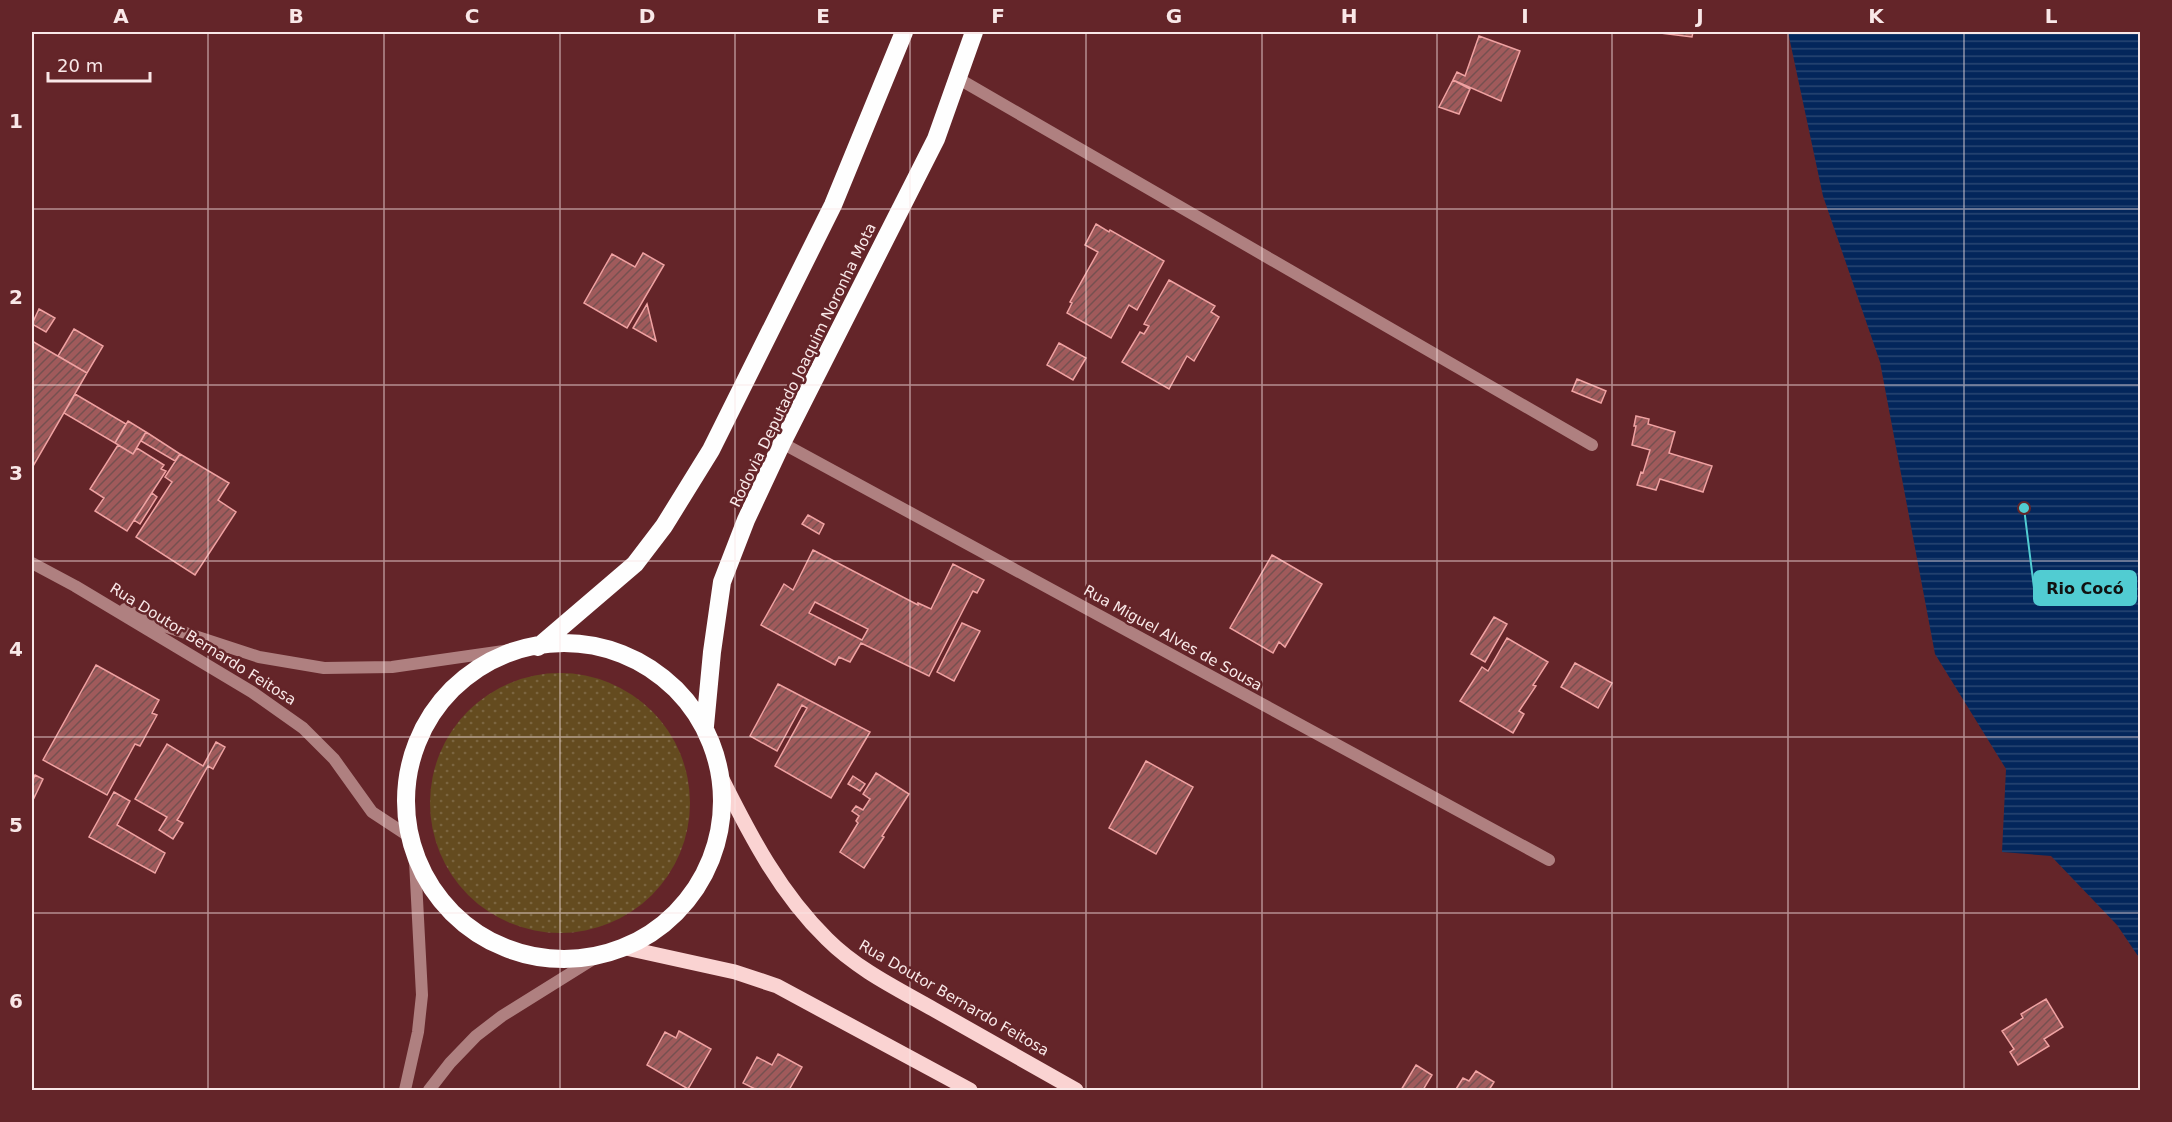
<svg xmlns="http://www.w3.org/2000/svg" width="2172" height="1122" viewBox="0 0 2172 1122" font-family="'DejaVu Sans',sans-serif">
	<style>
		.grass { fill: url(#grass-dots) }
		.water { fill: url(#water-rules) }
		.building { fill: url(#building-hatch); stroke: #efa2a2; stroke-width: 1.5; fill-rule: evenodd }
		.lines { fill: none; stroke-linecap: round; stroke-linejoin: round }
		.street { stroke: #af8080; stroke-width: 12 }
		.primary { stroke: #fad3d2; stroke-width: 15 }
		.highway { stroke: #fefefe; stroke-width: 18 }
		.grid { fill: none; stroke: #f9e8e8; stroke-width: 1.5; stroke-opacity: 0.55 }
		.labels { text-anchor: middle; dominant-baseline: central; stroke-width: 5; stroke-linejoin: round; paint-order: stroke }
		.street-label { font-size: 15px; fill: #f9e8e8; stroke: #642529 }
		.leader { fill: none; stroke: #51ccd2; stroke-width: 2 }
		.callout-dot { fill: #51ccd2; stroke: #642529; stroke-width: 2 }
		.callout { fill: #51ccd2; stroke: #51ccd2; stroke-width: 2 }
		.callout-label { font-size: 16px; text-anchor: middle; font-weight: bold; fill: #111 }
		.neatline { fill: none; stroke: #f9e8e8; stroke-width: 2 }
		.grid-label { font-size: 20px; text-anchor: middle; font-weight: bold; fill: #f9e8e8 }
	</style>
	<defs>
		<pattern id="grass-dots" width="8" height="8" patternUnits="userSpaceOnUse" patternTransform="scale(1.5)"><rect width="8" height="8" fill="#644b1f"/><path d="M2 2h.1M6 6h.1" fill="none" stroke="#7b6540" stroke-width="1.8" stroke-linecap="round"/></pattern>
		<pattern id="water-rules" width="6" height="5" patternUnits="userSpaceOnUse" patternTransform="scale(1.5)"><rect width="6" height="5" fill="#03265b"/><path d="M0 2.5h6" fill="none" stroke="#284673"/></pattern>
		<pattern id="building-hatch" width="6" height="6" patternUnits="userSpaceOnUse" patternTransform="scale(1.5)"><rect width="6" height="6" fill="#a05a5b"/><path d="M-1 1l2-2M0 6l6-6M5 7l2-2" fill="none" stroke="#765050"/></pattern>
	</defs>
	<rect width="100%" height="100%" fill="#642529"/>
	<path class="grass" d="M430 803a130 130 0 1 1 260 0a130 130 0 1 1-260 0Z"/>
	<path class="water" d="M1788,32h352v927l-23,-34 -66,-69 -49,-4 4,-83 -71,-115 -55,-292 -57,-166z"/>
	<path class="building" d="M1652,32h41l-1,5z
		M1479,36l41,15 -19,50 -48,-21 4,-8 8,4z
		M1453,80l17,9 -11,25 -20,-7z
		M1096,224l13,8 1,-2 54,31 -27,49 -8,-5 -18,33 -44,-25 5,-10 -2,-1 28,-50 -13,-7z
		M643,253l21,12 -37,63 -43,-25 28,-49 23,13z
		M1169,280l46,26 -4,6 8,5 -25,44 -7,-5 -18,33 -47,-27 18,-30 4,2 5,-8 -5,-2z
		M647,304l9,37 -23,-13z
		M39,309l16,9 -9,14 -14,-8z
		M74,329l29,17 -16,27 -29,-17z
		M32,341l55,32 -55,95z
		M1059,343l27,15 -13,22 -26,-15z
		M1577,379l29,12 -5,12 -29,-12z
		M75,394l51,30 -11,19 -51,-30z
		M1636,416l13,3 -1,5 27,8 -6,21 43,13 -9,26 -43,-13 -4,11 -19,-5 4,-13 2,1 7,-23 -18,-5 4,-19h-2z
		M128,421l18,11 -13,22 -18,-11z
		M146,432l34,22 -5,7 -34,-20z
		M118,445l15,9 4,-6 27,17 -3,4 5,2 -39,60 -32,-20 9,-13 -14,-9z
		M180,454l49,29 -11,17 18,12 -41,63 -59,-38 36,-55 -7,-5z
		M152,493l5,4 -17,27 -6,-4z
		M808,515l16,9 -5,10 -17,-10z
		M813,550l105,55v-2l13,6 22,-45 31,16 -7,13 -4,-2 -44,85 -68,-33 -11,19 -11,-5 -4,8 -74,-40 23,-41 9,6zM815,602l53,27 -6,11 -53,-27z
		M1272,555l50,29 -37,63 -6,-5 -6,11 -43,-25z
		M1494,617l13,7 -22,38 -14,-8z
		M962,623l18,8 -26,50 -17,-9z
		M1507,638l41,24 -15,23 3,1 -17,25 5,3 -11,19 -53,-32 22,-34 6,4z
		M1575,663l37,20 -14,25 -37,-21z
		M96,665l63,35 -7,13 5,2 -17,31 -5,-2 -28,51 -64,-35z
		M778,684l92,48 -39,66 -56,-32 32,-58 -5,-3 -25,46 -27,-15z
		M216,742l9,5 -12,22 -5,-3 -29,51 -2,3 6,3 -10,16 -14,-9 8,-13 -32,-18 32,-55 36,22z
		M1146,761l47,26 -37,67 -47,-26z
		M876,773l33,21 -27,42 2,1 -20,31 -24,-16 18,-29 -2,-2 3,-5 -7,-5 4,-5 7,4 7,-11 -7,-5z
		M35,775l8,4 -9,19 -2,-2v-14z
		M853,776l12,8 -5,7 -12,-7z
		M114,792l16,9 -13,24 48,28 -10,20 -66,-36z
		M2046,999l17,28 -19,12 5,7 -31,19 -8,-13 4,-3 -12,-18 21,-13 -2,-4z
		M679,1031l32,18 -23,40 -41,-24 18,-33 11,6z
		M778,1054l24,13 -13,23h-32l-14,-7 14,-26 15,8z
		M1416,1065l16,10 -9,15h-22z
		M1476,1071l18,11 -5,8h-30l-3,-1 7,-11 6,3z"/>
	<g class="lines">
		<path class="street" d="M959,79l633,366
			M782,443l767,417
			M32,563l43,23 177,106 51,36 31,31 38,53 38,25
			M125,609l36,16 98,32 65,11 68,-1 125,-18
			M405,1090l13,-58 4,-37 -7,-134
			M429,1090l21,-27 26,-27 26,-20 101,-63"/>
		<path class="primary" d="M722,779c29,58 58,114 105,160 30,30 69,49 106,70 48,27 96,54 143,81
			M626,948l109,24 42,14 193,104"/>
		<path class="highway" d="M406 801a158 158 0 1 1 316 0a158 158 0 1 1-316 0Z
			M538,647l97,-83 29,-38 47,-76 122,-245 71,-173
			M705,726l7,-74 10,-70 24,-62 36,-77 154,-304 38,-107"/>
	</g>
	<path class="grid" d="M208,32v1058M384,32v1058M560,32v1058M735,32v1058M910,32v1058M1086,32v1058M1262,32v1058M1437,32v1058M1612,32v1058M1788,32v1058M1964,32v1058M32,209h2108M32,385h2108M32,561h2108M32,737h2108M32,913h2108"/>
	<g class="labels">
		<g class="street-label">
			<text transform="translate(803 365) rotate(-64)">Rodovia Deputado Joaquim Noronha Mota</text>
			<text transform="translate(1173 638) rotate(29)">Rua Miguel Alves de Sousa</text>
			<text transform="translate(203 644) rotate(32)">Rua Doutor Bernardo Feitosa</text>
			<text transform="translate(954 998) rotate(30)">Rua Doutor Bernardo Feitosa</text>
		</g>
	</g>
	<path class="leader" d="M2024 508L2034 588"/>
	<circle class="callout-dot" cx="2024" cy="508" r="6"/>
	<rect class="callout" x="2034" y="571" width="102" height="34" rx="6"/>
	<g class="callout-label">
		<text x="2085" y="594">Rio Cocó</text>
	</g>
	<rect width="2172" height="1122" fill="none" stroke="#642529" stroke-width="66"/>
	<path d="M48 72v9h102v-9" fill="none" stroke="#f9e8e8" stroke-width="3"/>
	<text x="57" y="72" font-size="18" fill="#f9e8e8" stroke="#642529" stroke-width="4.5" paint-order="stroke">20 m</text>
	<rect x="33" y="33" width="2106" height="1056" class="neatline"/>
	<g class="grid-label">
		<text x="121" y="23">A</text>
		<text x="296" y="23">B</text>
		<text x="472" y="23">C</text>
		<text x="647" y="23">D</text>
		<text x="823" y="23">E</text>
		<text x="998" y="23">F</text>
		<text x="1174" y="23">G</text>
		<text x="1349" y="23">H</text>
		<text x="1525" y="23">I</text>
		<text x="1700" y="23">J</text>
		<text x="1876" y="23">K</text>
		<text x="2051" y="23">L</text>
		<text x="16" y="128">1</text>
		<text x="16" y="304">2</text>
		<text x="16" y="480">3</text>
		<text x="16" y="656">4</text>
		<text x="16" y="832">5</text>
		<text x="16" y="1008">6</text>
	</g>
</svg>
